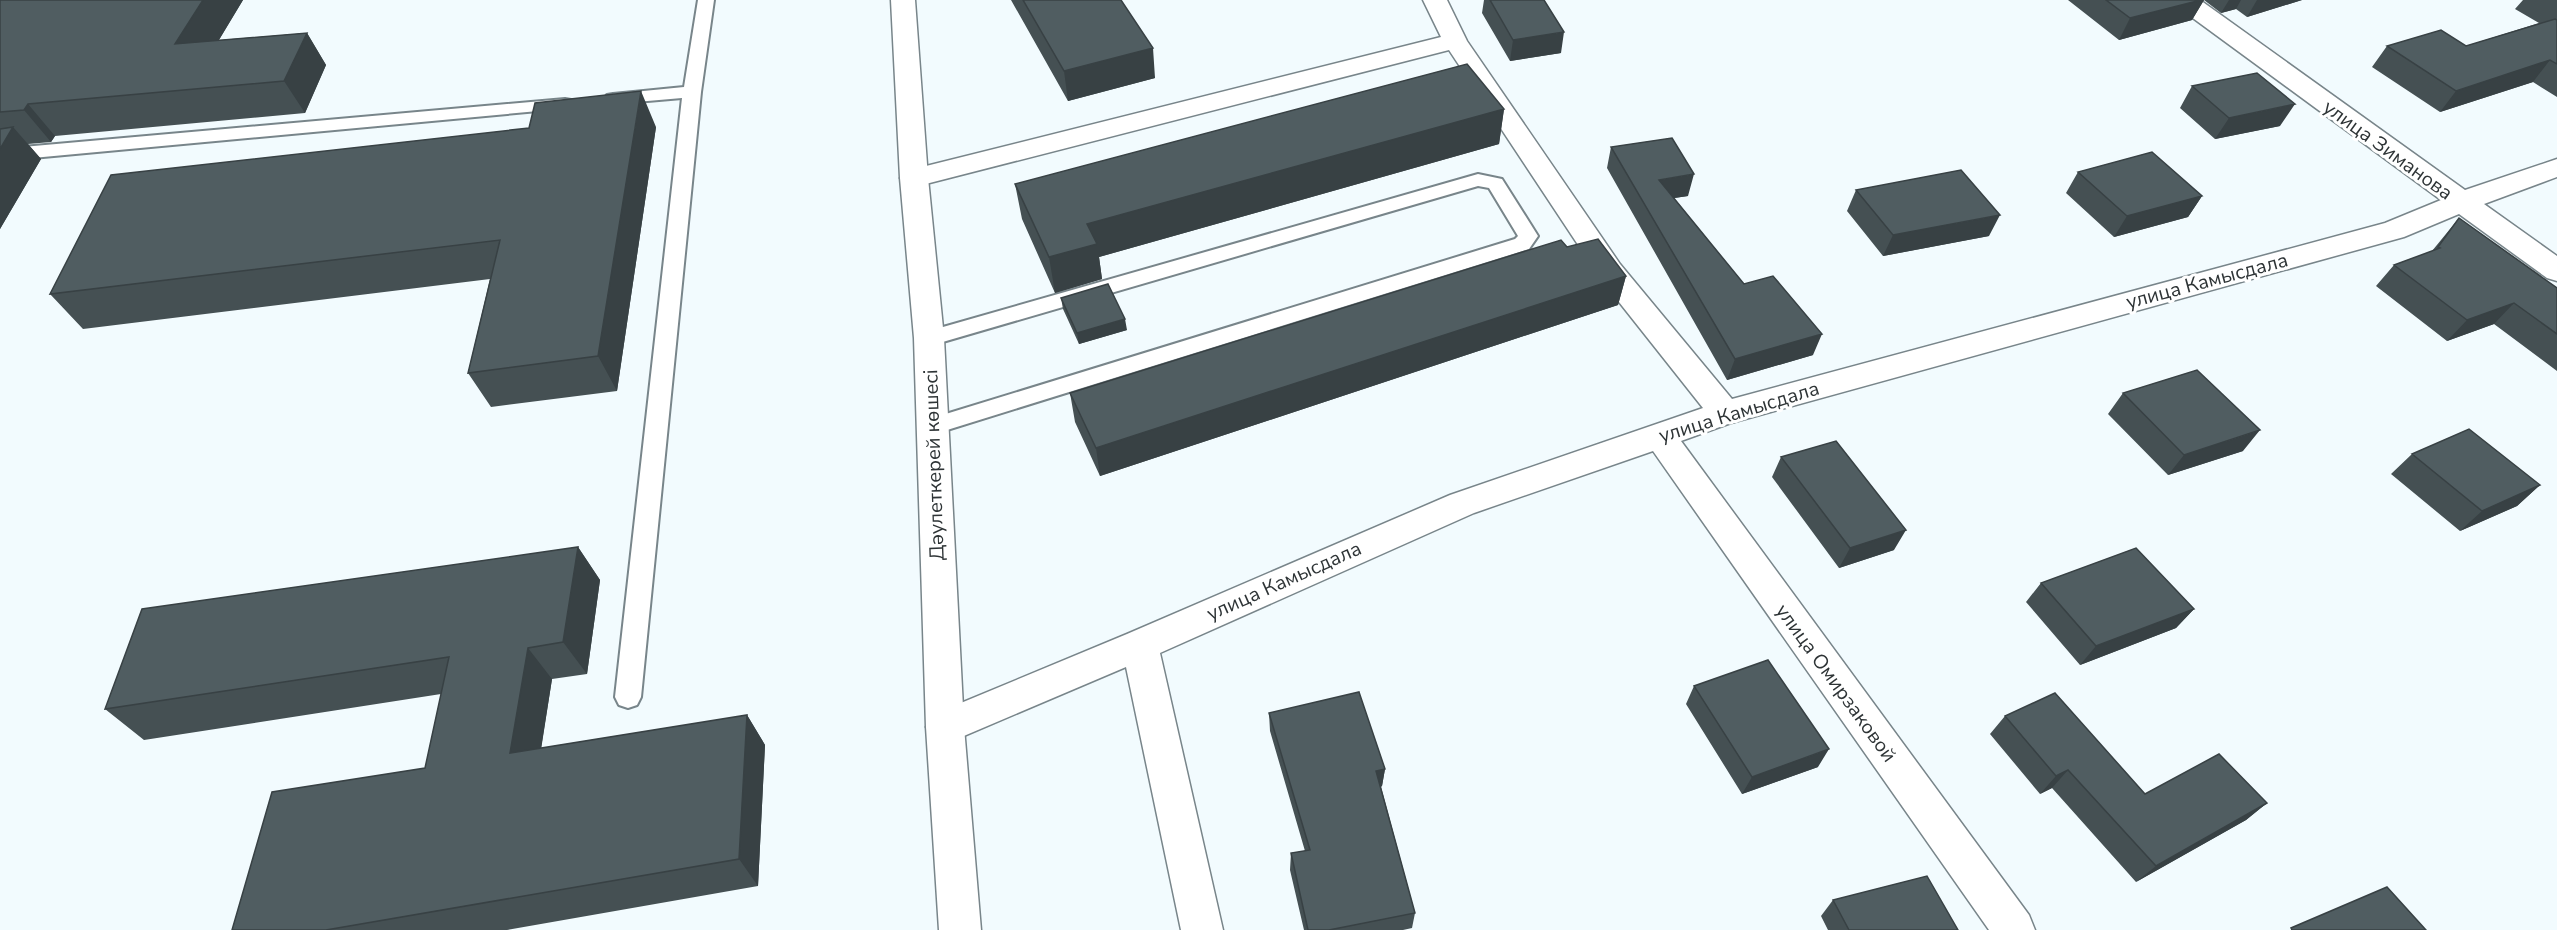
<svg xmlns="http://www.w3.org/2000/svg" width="2557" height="930" viewBox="0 0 2557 930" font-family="'Nunito Sans',sans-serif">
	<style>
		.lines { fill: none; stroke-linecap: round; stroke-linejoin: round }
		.lane-casing { stroke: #78858a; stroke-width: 4 }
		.street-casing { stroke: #78858a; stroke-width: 3 }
		.secondary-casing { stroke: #78858a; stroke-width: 3 }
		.lane { fill: #fff; fill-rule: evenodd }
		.street { fill: #fff; fill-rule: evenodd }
		.secondary { fill: #fff; fill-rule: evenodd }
		.wall { fill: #455053 }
		.shaded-wall { fill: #384144 }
		.building { fill: #505d61; stroke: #384144; stroke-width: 1.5 }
		.labels { text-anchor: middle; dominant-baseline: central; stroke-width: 6; stroke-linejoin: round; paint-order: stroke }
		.street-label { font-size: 20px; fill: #2e3436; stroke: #fff }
	</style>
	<rect width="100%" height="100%" fill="#f2fbfe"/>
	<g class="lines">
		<defs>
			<path id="lane" d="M698,0h16l-13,92 -60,605 -4,8 -9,3 -9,-3 -4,-8 67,-599 -69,6 -6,-1 -3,-4 3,-4 6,-1 71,-7z
				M565,99l6,1 3,4 -3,4 -571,53v-12z
				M1478,174l24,5 36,57 -9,13 -598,186 -8,-2 -3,-6 3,-6 592,-182 3,-3 -29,-48 -11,-2 -549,160 -7,-3 -3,-5 3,-5z"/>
			<path id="street" d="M1423,0h24l20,41 153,223 112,135 653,-176 56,-23 -266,-195 -3,-5h28l265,190 92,-31v18l-73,27 73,52v25l-10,-3 -88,-64 -55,23 -673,186 -50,18 348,474 6,15h-46l-336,-479 -179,62 -314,140 63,277h-42l-55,-263 -181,77 -13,-5 -6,-12 6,-12 195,-81 323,-139 253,-87 -103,-130 -151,-228 -535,137 -10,-3 -4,-6 4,-6 10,-3 527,-132z"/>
			<path id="secondary" d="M891,0h24l13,178 16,160 20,389 17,203h-42l-13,-203 -12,-389 -14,-160z"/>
		</defs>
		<use href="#lane" class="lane-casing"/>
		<use href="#street" class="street-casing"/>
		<use href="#secondary" class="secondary-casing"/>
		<use href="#lane" class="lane"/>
		<use href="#street" class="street"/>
		<use href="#secondary" class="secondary"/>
	</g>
	<path class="wall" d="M0,0h243l-24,40 88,-7 19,32 -21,48 -250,23 -4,6 -23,2 13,15 -41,70z
		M1011,0h110l34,78 -87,23z
		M1484,0h60l17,53 -51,8 -28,-48z
		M2068,0h234l-55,17 -11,-8 -15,4 -17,-13 -12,20 -73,20z
		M2523,0h34v97l-24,-15 -93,30 -68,-45 15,-21h79l73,-23 -24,-14z
		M2192,86l88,40 -65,13 -35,-31z
		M1504,109l-5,35 -400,113 3,22 -47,14 -33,-74 -7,-35z
		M656,127l-39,264 -126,16 -23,-34 22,-94 -407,50 -33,-35z
		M1611,147l77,49 -14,2 70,86 69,71 -86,25 -120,-212z
		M2078,172l124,24 -14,21 -74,20 -48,-44z
		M1856,190l133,46 -106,20 -36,-45z
		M2459,218l98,70v83l-63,-47 -47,17 -71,-55 18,-21 38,-14z
		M1567,247l59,29 -8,29 -518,171 -25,-54 -5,-29z
		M1061,298l66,32 -48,14 -16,-35z
		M2123,393l120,58 -75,24 -60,-61z
		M2412,454l128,31 -23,21 -57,25 -69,-57z
		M1781,457l113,93 -55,18 -67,-91z
		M578,547l22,33 -13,94 -35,5 -11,69 206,-33 18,30 -7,141 -251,44h-275l193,-162 16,-74 -297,46 -39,-31z
		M2041,583l153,26 -18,19 -96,37 -54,-63z
		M1694,686l124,81 -76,27 -56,-90z
		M1269,713l116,56 -3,17 -1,1 34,126 -3,15 -9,2h-99l-14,-60 1,-17 14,-2 -35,-120z
		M2005,716l140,78 122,9 -21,17 -110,62 -84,-94 -12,6 -50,-60z
		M1833,900l125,30h-130l-7,-14z"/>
	<path class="shaded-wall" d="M203,0h40l-46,76 -22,-32z
		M2201,0h3l-12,20 -73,20 11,-22z
		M2229,0h12l-5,9 -15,4z
		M2257,0h45l-55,17z
		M1564,32l-3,21 -51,8 3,-21z
		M307,33l19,32 -21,48 -21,-32z
		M1153,48l2,30 -87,23 -4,-30z
		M2550,60l-17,22 -93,30 16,-21z
		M641,91l15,36 -39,264 -19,-35z
		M28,104l27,32 -4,6 -27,-32z
		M2295,104l-15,22 -65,13 14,-21z
		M1504,109l-5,35 -400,113 3,22 -47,14 -6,-36 38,-33z
		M13,127l28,32 -41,70v-80z
		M1694,174l-6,22 -34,5 5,-21z
		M2202,196l-14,21 -74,20 13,-21z
		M2000,215l-11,21 -106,20 10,-21z
		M1626,276l-8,29 -518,171 -4,-28z
		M2514,303l-20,21 -47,17 20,-21z
		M1125,319l2,11 -48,14 -2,-11z
		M1822,334l-9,21 -86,25 8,-21z
		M2260,430l-17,21 -75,24 16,-20z
		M2540,485l-23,21 -57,25 22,-20z
		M1906,530l-12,20 -55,18 11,-20z
		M578,547l22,33 -13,94 -24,-32z
		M2194,609l-18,19 -96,37 16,-19z
		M528,648l24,31 -16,103 -26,-29z
		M747,715l18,30 -7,141 -19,-27z
		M1829,749l-11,18 -76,27 10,-17z
		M1385,769l-3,17 -8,2 2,-17z
		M2068,770l-16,18 -12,6 16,-18z
		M2267,803l-21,17 -110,62 20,-16z"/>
	<path class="building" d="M0,0h203l-28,44 132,-11 -23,48 -256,23 -4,6 -24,2z
		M1023,0h98l32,48 -89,23z
		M1490,0h54l20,32 -51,8z
		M2106,0h95l-71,18z
		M2555,19l2,1v44l-7,-4 -94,31 -69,-45 54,-16 25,16z
		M1467,64l37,45 -417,115 10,20 -48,13 -34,-73z
		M2257,73l38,31 -66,14 -37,-32z
		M641,91l-43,265 -130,17 32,-133 -450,54 61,-119 418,-47 6,-25z
		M13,127l-13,22v-20z
		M1672,138l22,36 -35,6 85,104 29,-8 49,58 -87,25 -124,-212z
		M2152,152l50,44 -75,20 -49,-44z
		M1961,170l39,45 -107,20 -37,-45z
		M2459,218l98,70v46l-43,-31 -47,17 -73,-55 46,-17 -2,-1z
		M1598,239l28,37 -530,172 -26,-55 491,-153 6,7z
		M1108,284l17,35 -48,14 -16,-35z
		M2197,370l63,60 -76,25 -61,-62z
		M2469,429l71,56 -58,26 -70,-57z
		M1836,441l70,89 -56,18 -69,-91z
		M578,547l-15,95 -35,6 -18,105 237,-38 -8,144 -413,71h-94l40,-138 153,-24 24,-111 -344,52 37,-100z
		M2136,548l58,61 -98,37 -55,-63z
		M1768,660l61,89 -77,28 -58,-91z
		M1359,692l26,77 -9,2 39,142 -86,17h-21l-17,-77 19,-3 -41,-137z
		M2055,693l90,101 74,-40 48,49 -111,63 -88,-96 -12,6 -51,-60z
		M1927,876l31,54h-109l-16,-30z
		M2387,887l39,43h-134l-1,-2z"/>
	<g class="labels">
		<g class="street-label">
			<text transform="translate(2388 150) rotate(36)">улица Зиманова</text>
			<text transform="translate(2207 281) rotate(-15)">улица Камысдала</text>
			<text transform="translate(1739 412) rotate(-17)">улица Камысдала</text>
			<text transform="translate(934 465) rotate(-92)">Дәулеткерей көшесі</text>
			<text transform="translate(1284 581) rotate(-24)">улица Камысдала</text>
			<text transform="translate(1836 683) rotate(54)">улица Омирзаковой</text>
		</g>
	</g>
</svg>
